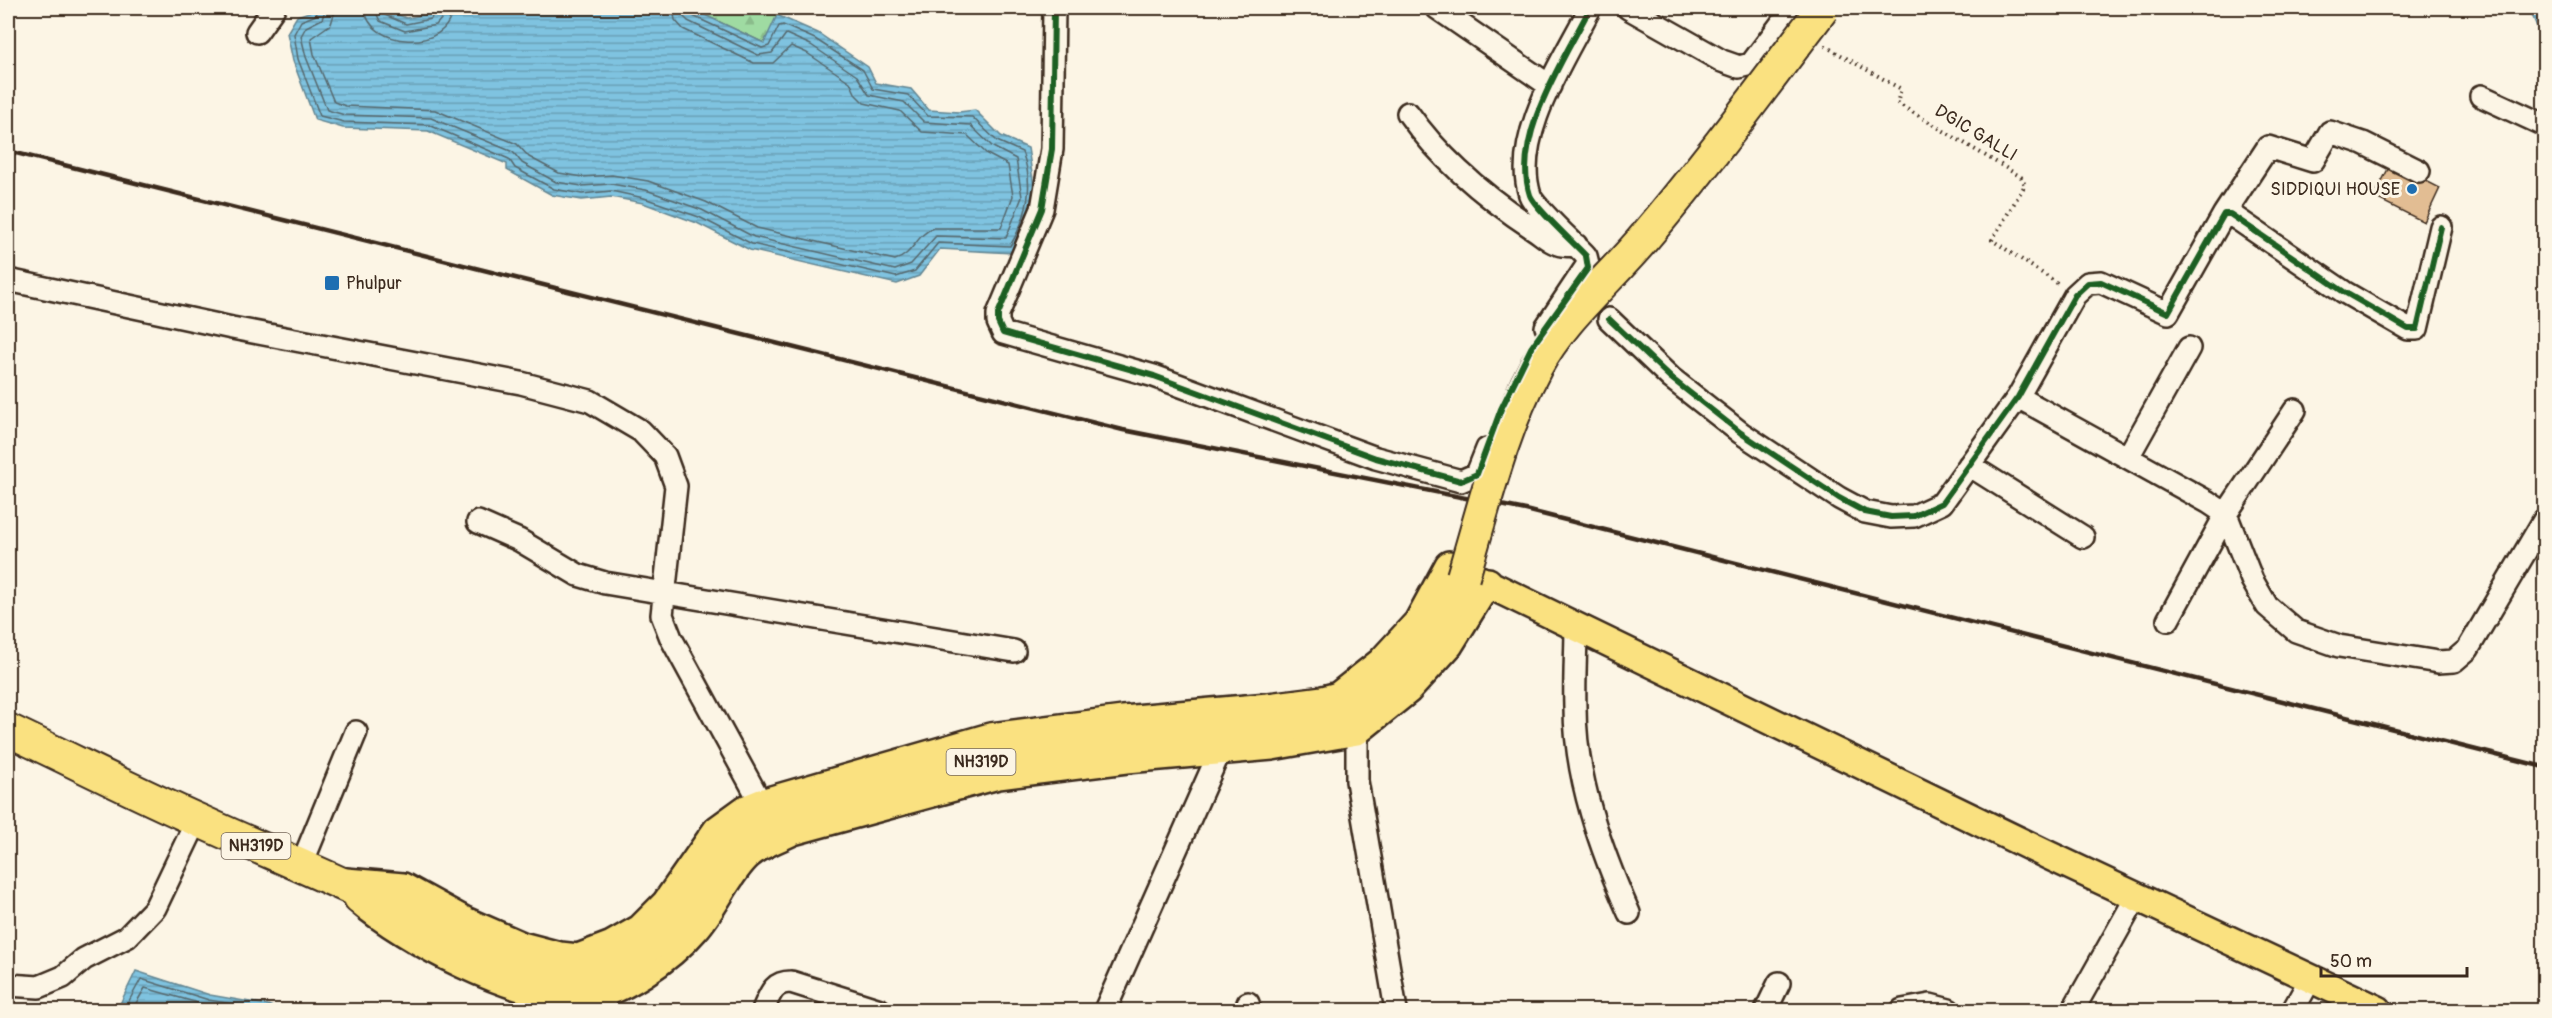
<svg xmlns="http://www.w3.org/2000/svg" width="2552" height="1018" viewBox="0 0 2552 1018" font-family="Pangolin,sans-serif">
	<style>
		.forest { fill: url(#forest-firs); stroke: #6d8260; stroke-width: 1.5 }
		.water { fill: url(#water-rules); stroke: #648692; stroke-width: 1.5 }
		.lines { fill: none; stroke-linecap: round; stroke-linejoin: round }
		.shore { stroke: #56676c; stroke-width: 1.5 }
		.building { fill: #e2bd93; stroke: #3b2a1e; stroke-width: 1.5 }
		.minor-casing { stroke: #3b2a1e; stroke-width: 26 }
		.major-casing { stroke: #3b2a1e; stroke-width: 32 }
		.highway-casing { stroke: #3b2a1e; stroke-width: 36 }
		.path { stroke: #3b2a1e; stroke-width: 4; stroke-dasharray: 1.5 4.5; stroke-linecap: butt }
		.minor { stroke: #fcf5e5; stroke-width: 21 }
		.major { stroke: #fae180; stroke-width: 27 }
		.highway { stroke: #fae180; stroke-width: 32 }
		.rail { stroke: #3b2a1e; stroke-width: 4.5 }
		.highway-bridge-casing { stroke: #3b2a1e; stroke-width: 36; stroke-linecap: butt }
		.highway-bridge { stroke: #fae180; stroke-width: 32 }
		.cycleway-casing { stroke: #fcf5e5; stroke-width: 10 }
		.cycleway { stroke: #1b5e20; stroke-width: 6 }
		.poi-dot { fill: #1f6fb2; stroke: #fcf5e5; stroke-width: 2 }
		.labels { text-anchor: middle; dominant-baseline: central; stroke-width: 6; stroke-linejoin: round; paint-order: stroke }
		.shield { fill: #fcf5e5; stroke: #75675a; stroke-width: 1.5 }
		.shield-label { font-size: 16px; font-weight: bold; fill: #3b2a1e }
		.street-label { font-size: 18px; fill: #3b2a1e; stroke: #fcf5e5 }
		.poi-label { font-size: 18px; fill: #3b2a1e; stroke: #fcf5e5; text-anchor: end }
	</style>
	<defs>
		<pattern id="forest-firs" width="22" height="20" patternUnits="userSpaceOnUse" patternTransform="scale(1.5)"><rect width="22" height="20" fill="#9fdba2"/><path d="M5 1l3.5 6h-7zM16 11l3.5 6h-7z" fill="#8abc8b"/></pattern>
		<pattern id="water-rules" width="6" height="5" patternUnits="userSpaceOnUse" patternTransform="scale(1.5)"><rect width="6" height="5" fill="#7fc3e0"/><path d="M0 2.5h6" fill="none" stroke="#699fb5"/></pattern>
	</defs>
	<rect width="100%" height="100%" fill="#fcf5e5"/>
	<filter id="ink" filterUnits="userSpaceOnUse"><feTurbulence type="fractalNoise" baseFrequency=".0167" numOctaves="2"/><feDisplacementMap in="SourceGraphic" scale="12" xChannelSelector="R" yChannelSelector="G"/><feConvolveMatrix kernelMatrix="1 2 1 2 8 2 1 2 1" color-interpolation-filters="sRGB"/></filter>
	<g filter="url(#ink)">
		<path class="forest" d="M690,8h93l-19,35z"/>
		<path class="water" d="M320,8h62l24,10 23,-4 1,-6h260l74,35 13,-28 41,18 50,34 8,16 35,6 18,21 30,2 16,-2 26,26 27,12 8,51 -24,54 -72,-4 -21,27 -22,8 -147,-34 -53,-27 -54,-20 -32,-6 -29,3 -30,-5 -45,-25v-6l-79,-33 -85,-3 -28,-8 -22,-59 -6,-28 10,-17z
			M2529,8h15v35z
			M136,971l74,24 58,10 11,5h-162z"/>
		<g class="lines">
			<path class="shore" d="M319,8l-3,7 -15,6 -7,13 4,25 22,57 24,6 85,3 80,34 6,9 39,21 28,5 29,-3 33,7 55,19 53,27 144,33 19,-6 23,-28 72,3c18,-30 25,-61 12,-94l-25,-11 -25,-24 -44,-1 -20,-21 -35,-6 -10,-19 -48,-31 -32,-14 -4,1 -10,20 -7,2 -69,-32 -4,-8
				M326,8l-4,11 -16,8 -5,9 5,21 21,53 18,5 86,3 82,34 9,11 34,19 26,4 29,-2 35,6 56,20 52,27 141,33 16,-6 25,-28 70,2 16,-41 -6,-38 -23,-12 -23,-22 -46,-3 -20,-20 -35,-7 -12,-19 -46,-31 -25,-11 -14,19 -14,2 -70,-34 -5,-5 -1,-8
				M336,8l-5,16 -20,14 3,16 20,48 12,4 89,4 82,34 12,13 30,16 24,4 29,-2 36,6 58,21 51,26 138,32c18,-5 21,-25 38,-32h68l12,-32 -5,-31 -21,-11 -20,-19 -45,-3 -22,-21 -36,-8 -8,-8 -6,-13 -43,-29 -16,-7 -18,17h-19l-71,-34 -8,-9 -2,-12
				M365,8c1,39 85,47 87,0
				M374,8l6,13 25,10 31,-6 6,-7 1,-10
				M382,8l3,7 21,9 25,-5 4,-11
				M124,1010l17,-31 68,21 57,10
				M132,1010l13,-22 78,22"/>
		</g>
		<path class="building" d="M2391,163l49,25 -16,34 -50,-25z"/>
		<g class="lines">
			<defs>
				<path id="minor" d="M1054,8l-2,141 -10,60 -44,105v8l5,11 151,43 222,82 85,23 16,-7 10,-25
					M1437,8l113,78
					M1628,8l94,53 17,6 12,-3 42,-56
					M257,32l17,-24
					M2481,96l63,29
					M1408,113c33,47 77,84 126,116 8,5 18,15 28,16 4,1 9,0 14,0
					M2224,214l44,-67 45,14 17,-29 33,11 56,28
					M8,280l224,48 289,55 69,18 51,30 24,25 11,30 -14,129 9,23 90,165
					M1609,319l62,59 70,55 98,65 26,14 26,5 23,-1 28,-13 76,-106 57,-102 13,-12 13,-1 67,31 56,-99h6l114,78 64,37h9l24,-102
					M1546,327l42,-63 -2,-8c-11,-12 -52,-49 -56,-61 -19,-58 35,-137 60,-187
					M2018,397l190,105 18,12 26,66 15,26 29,25 43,15 99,16 16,-1 14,-12 76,-129
					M2128,457l61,-109
					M1969,465l114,72
					M478,522l41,18 59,35 27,8 409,68
					M2168,620l58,-106 69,-104
					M1576,625c0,28 -2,55 -1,83 0,70 26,142 54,205
					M1357,731v50l39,229
					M301,866l55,-134
					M8,985l31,2 24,-10 21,-18 43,-22 28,-29 42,-88
					M591,995l17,15
					M1248,1003l2,7
					M763,1010c7,-15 9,-28 28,-28l89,28
					M1105,1010l115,-259
					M1766,1010l13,-27
					M1902,1010l28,-5 19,5
					M2073,1010l63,-112
					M2293,1010l18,-32"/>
				<path id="major" d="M346,882l57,5 62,34 57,25 38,10 18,2 34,-13 28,-16 26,-26 51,-73 29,-21 15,-6 229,-66 133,-17 145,-13 55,-7 15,-4 43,-34 37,-40 31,-57 601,291 328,154
					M358,899c49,42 156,99 222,98 38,0 91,-40 115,-68 19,-21 30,-50 50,-71 12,-13 32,-19 48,-27l205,-56 129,-16 145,-13 85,-15 51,-41 41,-45 39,-63"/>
				<path id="highway" d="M8,730c64,30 128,63 194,92 55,25 111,48 166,74 35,17 70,33 105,50 26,12 55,28 85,31 61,6 106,-41 141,-86 14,-17 26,-36 42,-51 25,-21 60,-29 91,-38 79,-24 159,-45 241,-55 50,-6 99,-11 148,-16 30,-3 62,-4 91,-12 74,-20 119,-75 151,-142"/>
			</defs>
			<use href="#minor" class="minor-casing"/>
			<use href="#major" class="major-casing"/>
			<use href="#highway" class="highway-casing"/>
			<path class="path" d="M1825,46l76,43 -4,14 124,74 4,8 -33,55 68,45"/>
			<use href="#minor" class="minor"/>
			<use href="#major" class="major"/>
			<use href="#highway" class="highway"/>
			<path class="rail" d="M8,151l1115,279 403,80 1018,257"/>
			<defs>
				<path id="highway-bridge" d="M1463,577c21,-70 38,-145 73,-210 26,-49 73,-87 108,-129 63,-74 120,-153 179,-230"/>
			</defs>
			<use href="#highway-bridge" class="highway-bridge-casing"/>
			<use href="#highway-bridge" class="highway-bridge"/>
			<defs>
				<path id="cycleway" d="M1054,8l-2,141 -10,60 -44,105v8l5,11 151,43 222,82 85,23 16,-7 24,-65 30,-61 57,-80 -2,-12c-11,-12 -52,-49 -56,-61 -19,-58 35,-137 60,-187
					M1609,319l62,59 70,55 98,65 26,14 26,5 23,-1 28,-13 76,-106 57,-102 13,-12 13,-1 67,31 56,-99h6l114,78 64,37h9l24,-102"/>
			</defs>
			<use href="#cycleway" class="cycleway-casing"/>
			<use href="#cycleway" class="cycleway"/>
		</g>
	</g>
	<g class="poi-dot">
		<circle cx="2412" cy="189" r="6"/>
		<rect x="324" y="275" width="16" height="16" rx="3"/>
	</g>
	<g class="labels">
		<g class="shield">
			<rect x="946.5" y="749" width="69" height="26" rx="4.5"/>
			<rect x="221.5" y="833" width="69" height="26" rx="4.5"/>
		</g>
		<g class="shield-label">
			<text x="981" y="762">NH319D</text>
			<text x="256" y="846">NH319D</text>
		</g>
		<g class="street-label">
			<text transform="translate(1976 133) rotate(31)">DGIC GALLI</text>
		</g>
		<g class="poi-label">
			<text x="2400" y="189">SIDDIQUI HOUSE</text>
			<text x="346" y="283" text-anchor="start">Phulpur</text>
		</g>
	</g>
	<rect width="2552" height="1018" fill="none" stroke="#fcf5e5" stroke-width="30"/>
	<rect x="15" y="15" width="2522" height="988" fill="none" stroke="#3b2a1e" stroke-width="2" filter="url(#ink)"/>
	<path d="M2321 967v9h146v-9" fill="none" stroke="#3b2a1e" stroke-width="3"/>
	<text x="2330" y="967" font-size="18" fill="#3b2a1e" stroke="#fcf5e5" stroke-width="4.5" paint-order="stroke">50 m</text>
</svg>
